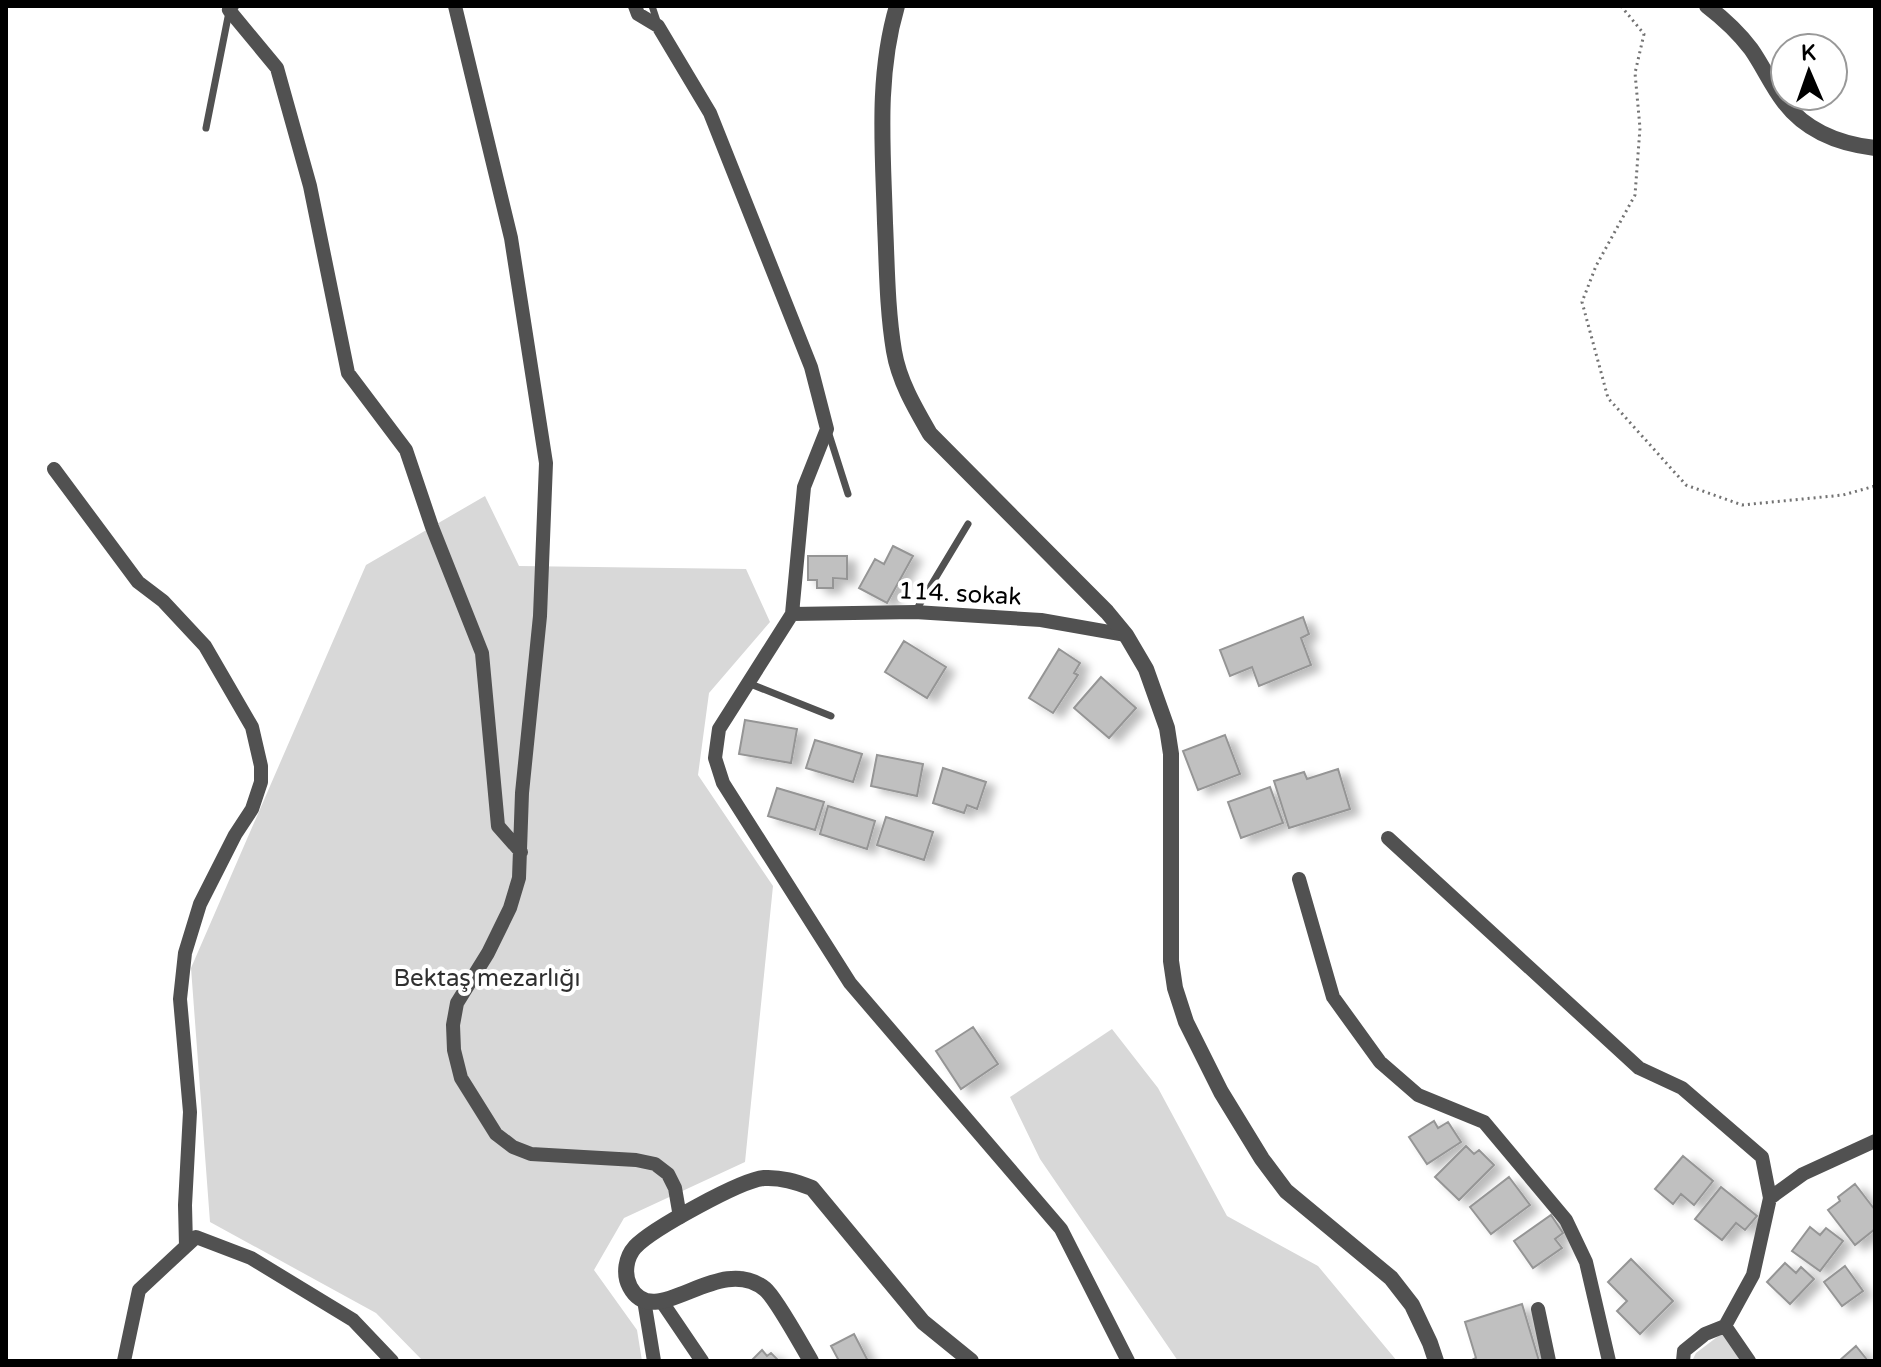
<svg xmlns="http://www.w3.org/2000/svg" width="1881" height="1367" viewBox="0 0 1881 1367" font-family="'Varela Round',sans-serif">
	<style>
		.green { fill: #d8d8d8 }
		.building { fill: #c0c0c0; stroke: #959595; stroke-width: 2; filter: url(#shadow) }
		.lines { fill: none; stroke-linecap: round; stroke-linejoin: round }
		.path { stroke: #737373; stroke-width: 3; stroke-dasharray: 2 4; stroke-linecap: butt }
		.service { stroke: #515151; stroke-width: 7 }
		.minor { stroke: #515151; stroke-width: 14 }
		.tertiary { stroke: #515151; stroke-width: 16 }
		.labels { text-anchor: middle; dominant-baseline: central; stroke-width: 8; stroke-linejoin: round; paint-order: stroke }
		.street-label { font-size: 24px; fill: #000; stroke: #fff }
		.park-label { font-size: 24px; fill: #2f2f2f; stroke: #fff }
	</style>
	<defs>
		<filter id="shadow"><feDropShadow dx="9" dy="5" stdDeviation="4" flood-color="#0004"/></filter>
	</defs>
	<rect width="100%" height="100%" fill="#fff"/>
	<path class="green" d="M485,496l34,70 227,3 24,53 -61,71 -11,82 75,111 -28,276 -121,56 -30,52 43,60 5,31h-219l-47,-48 -166,-91 -19,-254 175,-403z
		M1112,1029l46,59 69,128 91,50 79,95h-219l-138,-202 -30,-62z
		M1733,1325l7,23 10,13h-58l4,-8z"/>
	<path class="building" d="M893,546l20,10 -26,47 -28,-15 16,-29 9,5z
		M808,556h39v23l-14,-1v10h-16v-8h-9z
		M1303,617l6,17 -8,4 10,27 -52,21 -7,-19 -22,9 -10,-26z
		M904,641l42,26 -19,31 -42,-26z
		M1059,649l21,14 -6,10 4,2 -25,38 -24,-15z
		M1101,677l35,31 -27,30 -35,-30z
		M745,720l52,9 -6,34 -52,-9z
		M1225,735l15,39 -42,16 -15,-39z
		M815,740l47,14 -9,28 -47,-14z
		M877,755l46,9 -6,32 -46,-10z
		M943,768l43,14 -9,27 -10,-4 -3,8 -31,-10z
		M1338,769l12,40 -61,19 -15,-47 30,-9 3,7z
		M1270,787l13,36 -42,15 -13,-36z
		M777,788l47,14 -9,28 -47,-14z
		M828,806l47,15 -8,28 -47,-15z
		M886,817l47,15 -9,28 -47,-15z
		M973,1027l25,37 -37,25 -25,-38z
		M1434,1121l4,7 10,-6 13,20 -34,22 -18,-27z
		M1466,1146l8,8 5,-4 15,15 -35,35 -24,-23z
		M1683,1156l30,25 -19,24 -13,-11 -8,10 -18,-15z
		M1509,1177l21,28 -39,29 -21,-27z
		M1855,1184l20,26v19l-20,16 -27,-35 12,-9 -2,-4z
		M1721,1187l36,29 -12,14 -9,-7 -14,17 -27,-21z
		M1551,1215l12,18 -8,6 7,9 -29,20 -19,-27z
		M1810,1227l10,8 6,-7 17,13 -23,30 -28,-20z
		M1631,1259l42,42 -33,33 -23,-23 10,-10 -19,-19z
		M1785,1263l11,10 5,-6 13,12 -24,25 -23,-22z
		M1845,1266l18,25 -21,15 -18,-24z
		M1522,1304l17,57h-69l6,-3 -11,-36z
		M854,1334l14,27h-33l3,-2 -7,-13z
		M1856,1346l12,15h-29z
		M762,1350l5,6 4,-3 8,8h-28z"/>
	<g class="lines">
		<path class="path" d="M1621,6l23,28 -9,39 5,55 -5,67 -39,71 -14,36 26,96 78,87 56,20 101,-10 32,-9"/>
		<path class="service" d="M652,6l6,18
			M206,128l23,-116
			M828,431l20,63
			M915,612l53,-88
			M748,683l83,33"/>
		<path class="minor" d="M232,6l-3,4 48,58 33,118 38,187 58,77 26,77 50,126 16,173 23,26
			M455,6l56,232 35,225 -6,153 -18,177 -3,85 -9,30 -22,45 -31,50 -4,22 1,25 7,28 35,56 17,13 18,7 105,6 19,4 13,10 7,14 5,29
			M635,6l3,8 20,12 52,87 101,254 16,62 -23,58 -12,127 -73,115 -4,29 8,25 127,200 211,246 67,132
			M54,469l84,113 25,19 42,45 47,81 9,39v16l-9,27 -17,26 -35,69 -15,49 -5,46 10,113 -5,93 1,41
			M792,614l123,-2 126,8 85,15
			M1388,838l251,230 43,20 80,69 8,41 -17,77 -28,51 -20,8 -21,17 -1,10
			M1299,879l34,118 47,65 38,33 66,27 82,98 20,42 23,99
			M1770,1198l33,-24 72,-33
			M644,1300l10,61
			M662,1302l40,59
			M1538,1309l11,52
			M1725,1326l24,35
			M124,1361l15,-71 57,-53 55,21 102,62 39,41"/>
		<path class="tertiary" d="M897,6c-21,71 -14,144 -12,217 2,43 2,86 9,128 5,30 21,57 36,83l177,178 19,23 20,34 21,59 4,26v207l4,27 11,34 35,70 41,67 24,32 105,87 21,27 18,38 6,18
			M1707,6c17,13 31,26 44,43 12,17 20,36 33,53 22,29 56,42 91,46
			M811,1361c-9,-15 -35,-63 -46,-72 -47,-38 -110,45 -135,-2 -7,-13 -4,-30 5,-40 17,-18 106,-67 129,-69 17,-1 32,4 48,10l111,134 48,39"/>
	</g>
	<g class="labels">
		<g class="street-label">
			<text transform="translate(960 594) rotate(3)">114. sokak</text>
		</g>
		<g class="park-label">
			<text x="487" y="978">Bektaş mezarlığı</text>
		</g>
	</g>
	<rect width="1881" height="1367" fill="none" stroke="#000000" stroke-width="16"/>
	<g transform="translate(1809 72) rotate(358)"><circle r="38" fill="#ffffff" stroke="#999999" stroke-width="2"/>
	<path d="M0-6L14 30L0 20L-14 30Z" fill="#000000"/>
	<text y="-12" font-size="22" font-weight="bold" text-anchor="middle" fill="#000000">K</text>
	</g>
</svg>
